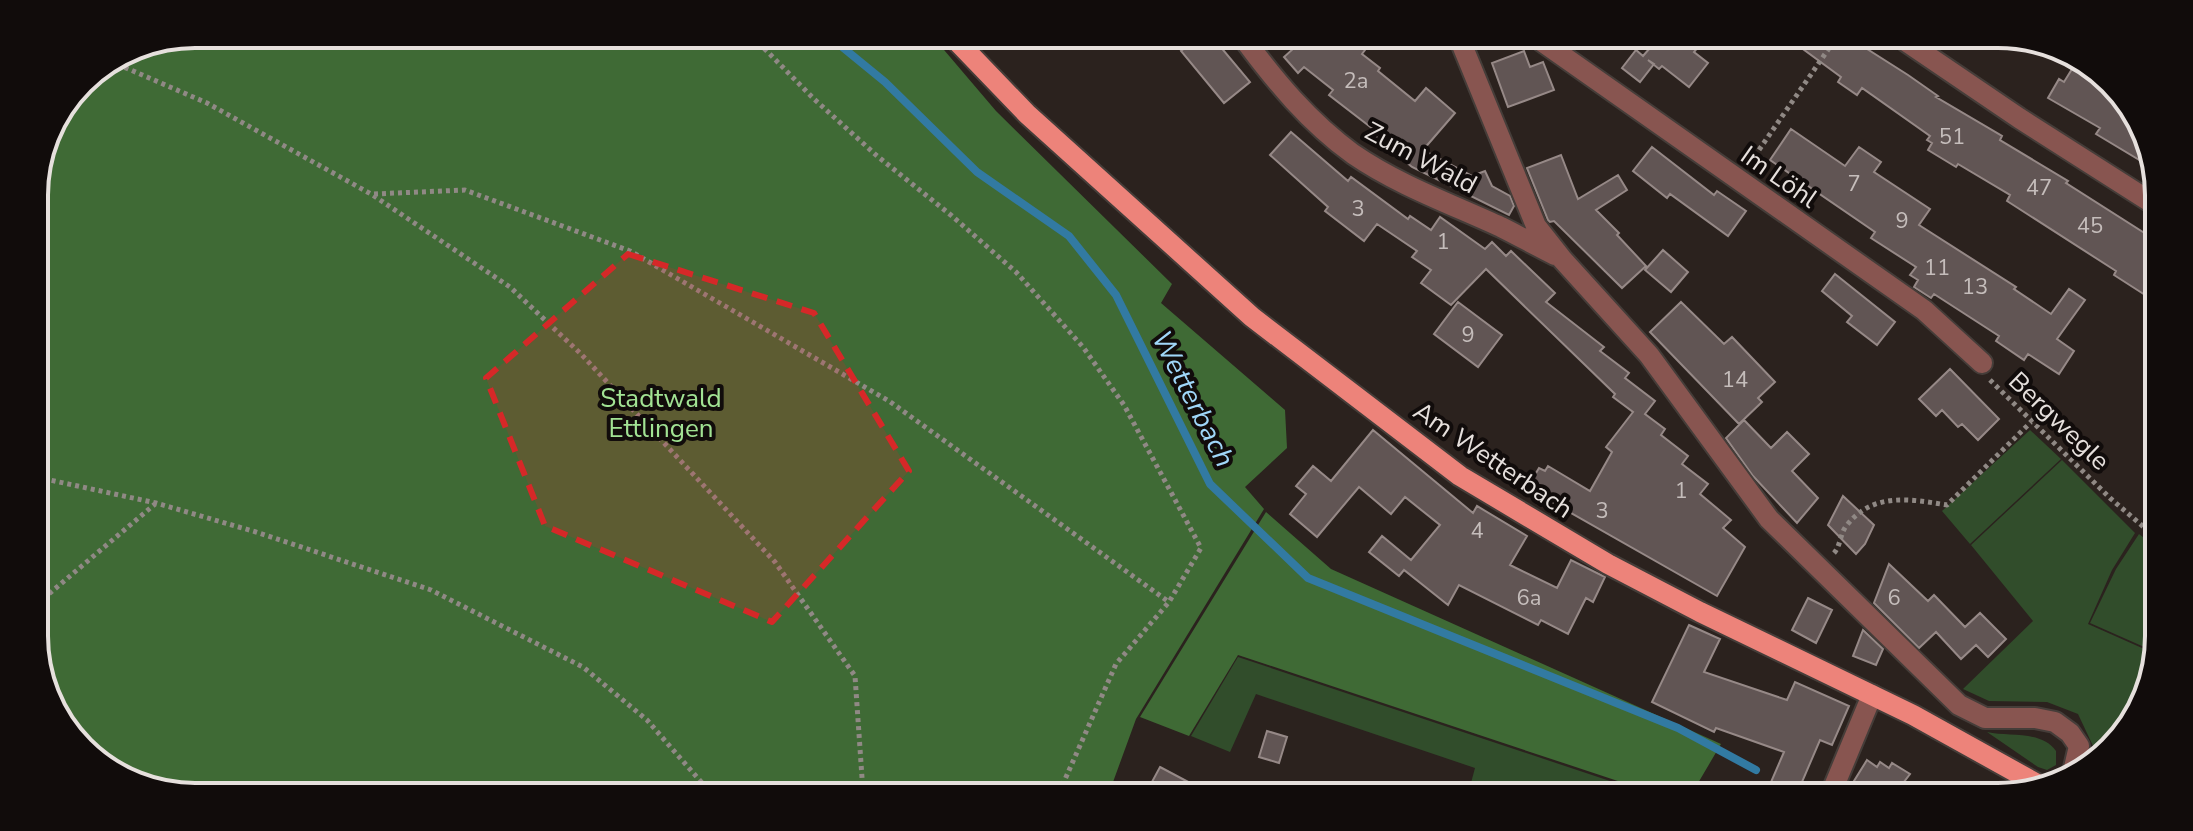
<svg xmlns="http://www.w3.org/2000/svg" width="2193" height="831" viewBox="0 0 2193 831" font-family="'Nunito Sans',sans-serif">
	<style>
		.green { fill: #314d2b }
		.forest { fill: #3f6a35 }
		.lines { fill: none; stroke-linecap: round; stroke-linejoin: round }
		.stream { stroke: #327aa2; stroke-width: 8 }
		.building { fill: #615554; stroke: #968987; stroke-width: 2 }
		.minor-casing { stroke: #453d39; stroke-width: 24 }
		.major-casing { stroke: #453d39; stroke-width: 24 }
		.path { stroke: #908985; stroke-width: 5; stroke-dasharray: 4 4; stroke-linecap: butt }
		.minor { stroke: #885550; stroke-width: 20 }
		.major { stroke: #ed837a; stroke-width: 20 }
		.marked { fill: #d62828; fill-opacity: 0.2; stroke: #d62828; stroke-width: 6; stroke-dasharray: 16 10; stroke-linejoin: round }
		.labels { text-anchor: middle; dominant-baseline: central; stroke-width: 8; stroke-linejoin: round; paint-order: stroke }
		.number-label { font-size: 22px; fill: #c5bdbb }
		.street-label { font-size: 26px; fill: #e6e0dd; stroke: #110c0b }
		.park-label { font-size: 26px; fill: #a2e394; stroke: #110c0b }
		.water-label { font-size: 28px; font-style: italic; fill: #a0d7f9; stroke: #110c0b }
		.rim { fill: none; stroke: #e6e0dd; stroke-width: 4 }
	</style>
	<rect width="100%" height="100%" fill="#2b221e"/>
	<path class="green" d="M2030,430l31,29 -91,85 -28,-33z
		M2062,460l73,73 -23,37 -24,54 63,28v35l-45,63 -12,-2 -16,-34 -31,-12 -58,-1 -26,-12 70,-68 -62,-76z
		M2139,534l14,11 -2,105 -61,-27 26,-54z
		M1238,657l414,138 -184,-1 7,-26 -219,-74 -26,58 -39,-16z
		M1987,732c22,5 54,-2 69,19v14l-9,5 -9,-3z"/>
	<path class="forest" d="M195,34l738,3 63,74 176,173 -11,19 124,107 2,38 -42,39 19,22 -128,210 -27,74 -965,-4 -70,-47 -37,-75 -3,-483 16,-60 39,-50 45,-28z
		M1266,512l65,57 390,175 -30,51h-31l-422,-140 -49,81 -49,-19z"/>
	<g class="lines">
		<path class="stream" d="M830,37l55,45 92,90 92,64 47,59 94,189 98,94 370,150 78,42"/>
	</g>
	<path class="building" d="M1196,39h18l36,43 -26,21 -43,-52z
		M1285,39h66l14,11 -3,4 18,14 -2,3 37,30 11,-13 29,25 -32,37 49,26 13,-5 7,15 18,10 4,10 -5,9 -97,-48 -41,-34 2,-4 -44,-34 4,-5 -29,-23 -6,6 -14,-16 9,-8z
		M1656,41h47l-9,11 14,11 -19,24 -27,-21 -3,3 -11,-9 6,4 -14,18 -18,-14 14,-18 7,6z
		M1792,41l64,1 52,33 30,21 -2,1 66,39 -2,4 68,41 -2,2 91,58 -1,61 -42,-27 2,-4 -109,-70 3,-6 -52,-31 -2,3 -28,-17 4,-7 -5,-3 3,-4 -68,-48 -5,7 -19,-13 3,-5z
		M1524,51l6,16 13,-5 11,28 -46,17 -16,-44z
		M2077,61l42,28 37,81 -60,-36 4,-6 -52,-30 11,-19 5,3z
		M1791,129l54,37 14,-19 22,15 -7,10 56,37 -11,16 97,62 -2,2 37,25 18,-25 16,11 -28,39 17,12 -15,23 -31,-20 -4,6 -28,-19 3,-5 -65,-42 -3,4 -17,-11 4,-7 -8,-5 6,-8 -45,-29 4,-6 -105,-72z
		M1291,132l57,49 3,-4 57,42 2,-3 21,14 9,-13 45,32 7,-7 14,14 5,-5 44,42 -9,9 58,45 -4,4 29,22 -4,5 30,23 -10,13 20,15 -4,6 27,21 -6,8 26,20 -8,10 31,26 -8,8 22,19 -28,49 -190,-108 12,-20 6,3 3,-5 42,25 22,-39 -6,-5 27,-35 -20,-15 2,-3 -129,-125 -35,36 -30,-22 10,-13 -19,-13 5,-6 -40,-27 -13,17 -39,-30 3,-4 -58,-52z
		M1652,147l62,48 3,-4 29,20 -18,25 -58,-42 -3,4 -34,-27z
		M1561,155l17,44 40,-24 9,15 -31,20 23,23 -2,2 29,31 -24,22 -68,-67 -4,1 -2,-2 -21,-52z
		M1663,250l25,22 -17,20 -26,-22z
		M1835,274l60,48 -18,23 -30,-23 5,-6 -30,-25z
		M1458,302l44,33 -24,32 -44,-33z
		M1681,302l43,42 8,-7 43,45 -17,16 4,4 -23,22 -89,-92z
		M1950,369l49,50 -21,21 -16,-16 -4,3 -16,-17 -6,6 -17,-17z
		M1744,420l27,28 16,-16 22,22 -17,17 26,27 -21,25 -44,-47 -27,-38z
		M1373,430l100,83 4,-7 50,30 -17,29 47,23 14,-28 34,17 -12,25 -7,-4 -18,36 -27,-14 -3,5 -79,-40 -11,20 -44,-35 -5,6 -30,-24 13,-16 29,24 29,-35 -35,-28 -14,17 -32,-27 -42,50 -27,-23 16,-20 -10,-8 17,-20 18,15z
		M1843,496l31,29 -9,19 -9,10 -28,-29z
		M1889,564l39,37 6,-6 31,32 15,-14 26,26 -18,18 -12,-12 -15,14 -25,-27 -17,16 -45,-45z
		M1808,598l24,12 -16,33 -24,-13z
		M1689,625l31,14 -16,33 83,28 8,-18 54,24 -17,39 -12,-5 -24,56h-31l19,-44 -68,-24 -2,4 -62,-30z
		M1863,630l20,19 -7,16 -23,-9z
		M1267,731l20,6 -8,26 -20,-6z
		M1867,760l10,7 3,-5 9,6 3,-5 18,11 -6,8 24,14h-49l-25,-15z
		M1160,767l49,26h-63z"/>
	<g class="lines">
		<defs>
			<path id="minor" d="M1244,39c32,43 65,83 109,115 45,31 98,50 148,73 18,9 36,19 54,28
				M1460,40l76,186 26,33 87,96 120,164 190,186 26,13h50l20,4 15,11 9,13 -6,26
				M1540,40l384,270 58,53
				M1907,42l112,76 138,88
				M1830,796l42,-101"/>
			<path id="major" d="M953,37l74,77 225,203 208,159 148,88 92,48 213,103 126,70"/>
		</defs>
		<use href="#minor" class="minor-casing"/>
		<use href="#major" class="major-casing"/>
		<path class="path" d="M753,37l61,62 62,56 76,61 64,56 67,75 41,58 77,143 -32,54 -53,62 -57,129
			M110,61l97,42 164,91 139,93 71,67 194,208 80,114 8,116
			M1750,163l84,-122
			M374,194l91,-4 165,61 259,150 280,201
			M1990,380l120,118 43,37
			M36,477l120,26 100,29 175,58 152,77 64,53 62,71
			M1834,553c7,-8 6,-20 13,-28 26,-33 63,-26 100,-20l84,-83
			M37,604l118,-100"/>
		<use href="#minor" class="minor"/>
		<use href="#major" class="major"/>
	</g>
	<path class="marked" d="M628,254l186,59 95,158 -137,151 -227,-96 -59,-148z"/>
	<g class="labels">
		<g class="number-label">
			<text x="1356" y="81">2a</text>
			<text x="1952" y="137">51</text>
			<text x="1854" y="184">7</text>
			<text x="2039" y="188">47</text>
			<text x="1358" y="209">3</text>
			<text x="1902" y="221">9</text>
			<text x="2090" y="226">45</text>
			<text x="1443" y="242">1</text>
			<text x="1937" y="268">11</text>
			<text x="1975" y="287">13</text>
			<text x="1468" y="335">9</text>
			<text x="1735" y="380">14</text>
			<text x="1681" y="491">1</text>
			<text x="1602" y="511">3</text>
			<text x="1477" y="531">4</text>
			<text x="1529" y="598">6a</text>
			<text x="1894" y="598">6</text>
		</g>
		<g class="street-label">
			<text transform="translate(1421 158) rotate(28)">Zum Wald</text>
			<text transform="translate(1779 177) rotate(35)">Im Löhl</text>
			<text transform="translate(2059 421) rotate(44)">Bergwegle</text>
			<text transform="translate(1493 460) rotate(34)">Am Wetterbach</text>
		</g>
		<g class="park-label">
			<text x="661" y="398">Stadtwald<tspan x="661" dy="30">Ettlingen</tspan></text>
		</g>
		<g class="water-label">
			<text transform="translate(1193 399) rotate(63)">Wetterbach</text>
		</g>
	</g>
	<path d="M0 0H2193V831H0ZM195 48H1998A147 147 0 0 1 2145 195V636A147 147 0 0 1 1998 783H195A147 147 0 0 1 48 636V195A147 147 0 0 1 195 48Z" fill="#110c0b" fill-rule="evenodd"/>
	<path class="rim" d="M195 48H1998A147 147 0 0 1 2145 195V636A147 147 0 0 1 1998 783H195A147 147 0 0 1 48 636V195A147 147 0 0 1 195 48Z"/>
</svg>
